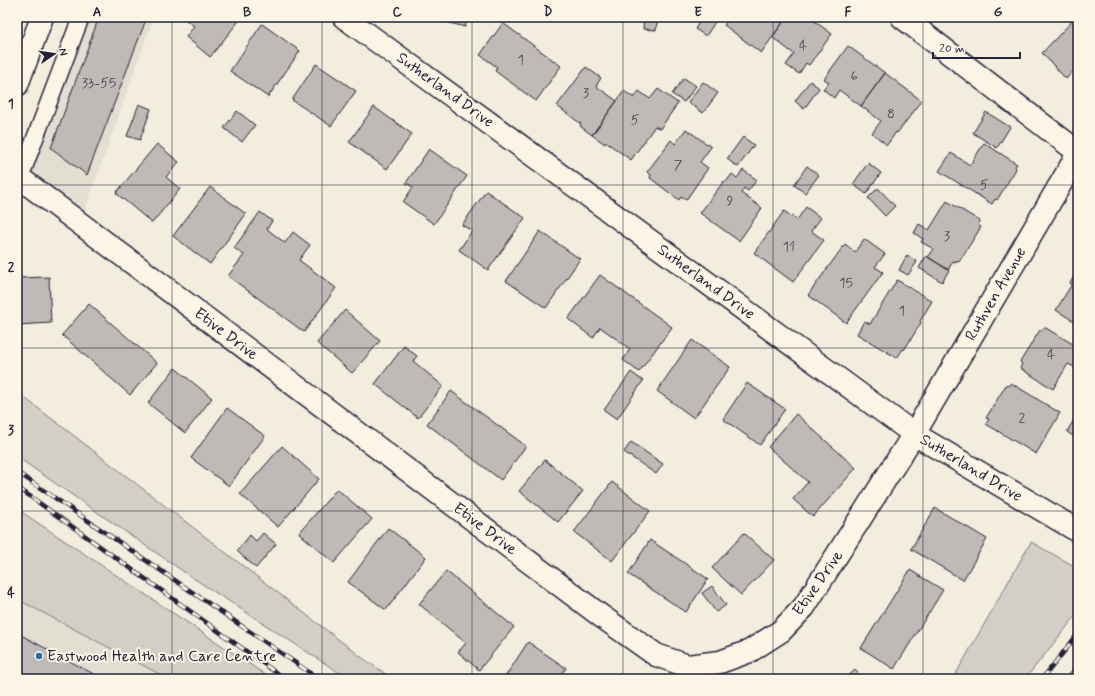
<svg xmlns="http://www.w3.org/2000/svg" width="1095" height="696" viewBox="0 0 1095 696" font-family="Mynerve,sans-serif">
	<style>
		.built { fill: #e3ded2 }
		.green { fill: #d4cfc6; stroke: #7b7880 }
		.building { fill: #bfbab6; stroke: #22223b }
		.lines { fill: none; stroke-linecap: round; stroke-linejoin: round }
		.service-casing { stroke: #22223b; stroke-width: 19 }
		.minor-casing { stroke: #22223b; stroke-width: 25 }
		.primary-casing { stroke: #22223b; stroke-width: 25 }
		.service { stroke: #fcf5e5; stroke-width: 16 }
		.minor { stroke: #fcf5e5; stroke-width: 22 }
		.primary { stroke: #fcf5e5; stroke-width: 22 }
		.rail-casing { stroke: #22223b; stroke-width: 4.5 }
		.rail { stroke: #fcf5e5; stroke-width: 3; stroke-dasharray: 9; stroke-linecap: butt }
		.grid { fill: none; stroke: #22223b; stroke-width: 1; stroke-opacity: 0.55 }
		.poi-dot { fill: #1f6fb2; stroke: #fcf5e5; stroke-width: 1.5 }
		.labels { text-anchor: middle; dominant-baseline: central; stroke-width: 4; stroke-linejoin: round; paint-order: stroke }
		.number-label { font-size: 14px; fill: #49485a }
		.street-label { font-size: 16px; fill: #22223b; stroke: #fcf5e5 }
		.poi-label { font-size: 16px; fill: #22223b; stroke: #fcf5e5; text-anchor: start }
		.neatline { fill: none; stroke: #22223b; stroke-width: 1.5 }
		.grid-label { font-size: 13px; text-anchor: middle; font-weight: bold; fill: #22223b }
	</style>
	<rect width="100%" height="100%" fill="#f3edde"/>
	<filter id="ink" filterUnits="userSpaceOnUse"><feTurbulence type="fractalNoise" baseFrequency=".025" numOctaves="2"/><feDisplacementMap in="SourceGraphic" scale="8" xChannelSelector="R" yChannelSelector="G"/><feConvolveMatrix kernelMatrix="1 2 1 2 8 2 1 2 1" color-interpolation-filters="sRGB"/></filter>
	<g filter="url(#ink)">
		<path class="built" d="M81,17h73l-74,207 -60,-46z
			M17,599l152,80h-152z"/>
		<path class="green" d="M17,392l347,267 29,20h-44l-162,-105 -170,-117z
			M17,509l255,170h-103l-152,-80z
			M1031,542l47,26v45l-53,66h-72z"/>
		<path class="building" d="M99,17h48l-60,158 -36,-27z
			M182,17h60l-32,40 -24,-20 8,-11z
			M427,17h41l-3,10z
			M644,17h14l-2,13 -13,-1z
			M702,17h12l3,2 -11,17 -11,-7z
			M730,17h57l-26,36 -37,-28z
			M787,17h22l23,17 -23,31 -3,-2 -7,11 -13,-9 8,-11 -22,-17z
			M1076,17h2v49l-12,13 -24,-26z
			M503,23l58,43 -25,35 -41,-30 2,-4 -17,-12z
			M262,24l38,27 -32,46 -38,-26z
			M848,46l37,27 -24,33 -22,-16 -5,8 -11,-9 6,-7 -5,-3z
			M316,64l40,27 -25,35 -39,-26z
			M586,67l15,11 -5,8 21,15 -25,34 -12,-9 1,-2 -24,-18z
			M885,73l37,28 -25,32 -1,-1 -9,13 -15,-12 9,-12 -20,-15z
			M684,78l12,8 -12,16 -12,-8z
			M810,81l9,7 -15,21 -9,-8z
			M703,82l15,11 -15,20 -15,-11z
			M658,89l20,14 -18,26 -5,-3 -24,34 -25,-18 -1,2 -13,-9 32,-44 10,7 5,-7 11,8z
			M139,104l12,5 -11,31 -13,-4z
			M374,107l38,27 -25,35 -38,-27z
			M237,111l18,14 -13,17 -18,-14z
			M986,112l24,15 -13,21 -24,-15z
			M686,129l25,18 -11,15 8,6 -22,32 -5,-3 -2,3 -29,-22 1,-3 -4,-3 24,-32 4,4z
			M743,137l11,8 -16,22 -11,-8z
			M984,143l33,21 -2,3 1,2 -19,31 -2,-1 -3,5 -53,-33 12,-18 19,12z
			M157,144l22,18 -13,15 14,12 -28,34 -36,-30z
			M429,149l38,27 -33,48 -31,-22 10,-15 -7,-4z
			M868,163l13,10 -15,21 -13,-10z
			M807,166l12,9 -14,18 -11,-8z
			M743,170l14,10 -9,11 -4,-3 -3,5 21,15 -23,33 -39,-28 24,-32 2,1 6,-8 5,4z
			M210,187l36,27 -36,50 -37,-28z
			M878,188l17,18 -10,10 -17,-18z
			M486,191l39,27 -37,52 -29,-20 13,-19 -10,-6z
			M947,201l33,20 -2,4 3,2 -22,35 -2,-2 -1,2 -3,-1 -5,9 -20,-13 6,-8 -13,-7 2,-3 -9,-6 5,-9 10,6z
			M806,207l15,11 -10,13 13,9 -31,42 -39,-29 30,-42 13,9z
			M260,212l12,9 -5,8 18,14 8,-11 17,13 -11,15 37,28 -32,44 -76,-56 16,-21 -10,-7z
			M540,231l40,28 -34,49 -40,-27z
			M864,239l21,15 -10,13 8,5 -37,51 -38,-28 37,-51 10,8z
			M907,255l10,7 -9,13 -9,-5z
			M926,256l23,14 -7,12 -23,-14z
			M1078,270v54l-22,-14 16,-26 -2,-1z
			M600,275l72,52 -33,45 -16,-12 7,-11 -30,-22 -7,11 -25,-19z
			M49,277l2,46 -34,2v-47z
			M897,280l35,21 -12,20 1,2 -17,27 -1,-1 -6,9 -40,-24 7,-13 6,3z
			M89,304l68,59 -27,32 -68,-60z
			M345,310l35,31 -28,32 -35,-30z
			M1044,327l34,20v22l-10,-5 -15,25 -33,-21 2,-4 -2,-2 20,-32 2,1z
			M692,340l38,27 -36,51 -37,-27z
			M404,346l13,10 -4,5 30,25 -25,32 -43,-34z
			M175,368l37,30 -27,35 -37,-30z
			M631,372l12,9 -26,38 -13,-9z
			M747,383l38,26 -25,36 -37,-26z
			M1011,383l49,30 -24,41 -50,-30 3,-5 -3,-1 20,-33 2,1z
			M451,391l75,55 -25,34 -74,-56z
			M227,408l38,28 -36,50 -38,-28z
			M796,414l60,54 -43,49 -20,-18 15,-17 -40,-35z
			M1077,414h1v25l-11,-7z
			M631,442l32,22 -7,10 -32,-22z
			M282,446l37,33 -41,48 -38,-33z
			M545,460l38,31 -25,31 -39,-31z
			M612,482l38,29 -38,50 -38,-29z
			M337,489l35,30 -38,44 -35,-30z
			M935,508l52,31 -24,41 -52,-31z
			M388,528l38,29 -40,53 -38,-28z
			M263,533l13,11 -20,24 -19,-17 13,-16 6,6z
			M744,533l30,27 -33,35 -29,-27z
			M650,540l58,39 -22,33 -58,-38z
			M910,570l33,20 -49,79 -33,-21z
			M446,571l68,56 -35,43 -21,-18 8,-9 -47,-39z
			M712,586l14,19 -10,7 -14,-19z
			M17,633l86,46h-86z
			M528,642l38,26 -8,11h-51l-2,-2z
			M855,670l8,9h-18z"/>
		<g class="lines">
			<defs>
				<path id="service" d="M20,178l61,-161"/>
				<path id="minor" d="M344,17l570,417 164,97
					M902,17l176,135
					M17,176l584,440 55,39 32,11 32,-4 30,-11 31,-20 23,-24 110,-173 164,-280"/>
				<path id="primary" d="M17,85l25,-68"/>
			</defs>
			<use href="#service" class="service-casing"/>
			<use href="#minor" class="minor-casing"/>
			<use href="#primary" class="primary-casing"/>
			<use href="#service" class="service"/>
			<use href="#minor" class="minor"/>
			<use href="#primary" class="primary"/>
			<defs>
				<path id="rail" d="M17,472l302,207
					M17,487l268,192
					M1042,679l36,-45
					M1068,679l10,-13"/>
			</defs>
			<use href="#rail" class="rail-casing"/>
			<use href="#rail" class="rail"/>
		</g>
	</g>
	<path class="grid" d="M172,17v662M322,17v662M472,17v662M623,17v662M773,17v662M923,17v662M17,185h1061M17,348h1061M17,511h1061"/>
	<circle class="poi-dot" cx="39" cy="656" r="4"/>
	<g class="labels">
		<g class="number-label">
			<text x="803" y="46">4</text>
			<text x="521" y="60">1</text>
			<text x="854" y="76">6</text>
			<text x="99" y="83">33-55</text>
			<text x="586" y="93">3</text>
			<text x="891" y="114">8</text>
			<text x="635" y="120">5</text>
			<text x="678" y="165">7</text>
			<text x="984" y="185">5</text>
			<text x="730" y="201">9</text>
			<text x="947" y="236">3</text>
			<text x="789" y="247">11</text>
			<text x="846" y="283">15</text>
			<text x="902" y="311">1</text>
			<text x="1051" y="355">4</text>
			<text x="1022" y="418">2</text>
		</g>
		<g class="street-label">
			<text transform="translate(445 90) rotate(36)">Sutherland Drive</text>
			<text transform="translate(706 282) rotate(36)">Sutherland Drive</text>
			<text transform="translate(996 294) rotate(-60)">Ruthven Avenue</text>
			<text transform="translate(226 334) rotate(37)">Etive Drive</text>
			<text transform="translate(971 468) rotate(31)">Sutherland Drive</text>
			<text transform="translate(485 529) rotate(37)">Etive Drive</text>
			<text transform="translate(818 583) rotate(-55)">Etive Drive</text>
		</g>
		<g class="poi-label">
			<text x="47" y="656">Eastwood Health and Care Centre</text>
		</g>
	</g>
	<rect width="1095" height="696" fill="none" stroke="#fcf5e5" stroke-width="44"/>
	<g transform="translate(54 54) rotate(77)" stroke="#fcf5e5" stroke-width="3" paint-order="stroke">
	<path d="M0-3L7 15L0 10L-7 15Z" fill="#22223b"/>
	<text y="-6" font-size="11" font-weight="bold" text-anchor="middle" fill="#22223b">N</text>
	</g>
	<path d="M933 52v6h87v-6" fill="none" stroke="#22223b" stroke-width="2"/>
	<text x="939" y="52" font-size="12" fill="#22223b" stroke="#fcf5e5" stroke-width="3" paint-order="stroke">20 m</text>
	<rect x="22" y="22" width="1051" height="652" class="neatline"/>
	<g class="grid-label">
		<text x="97" y="16">A</text>
		<text x="247" y="16">B</text>
		<text x="397" y="16">C</text>
		<text x="548" y="16">D</text>
		<text x="698" y="16">E</text>
		<text x="848" y="16">F</text>
		<text x="998" y="16">G</text>
		<text x="11" y="108">1</text>
		<text x="11" y="271">2</text>
		<text x="11" y="434">3</text>
		<text x="11" y="597">4</text>
	</g>
</svg>
